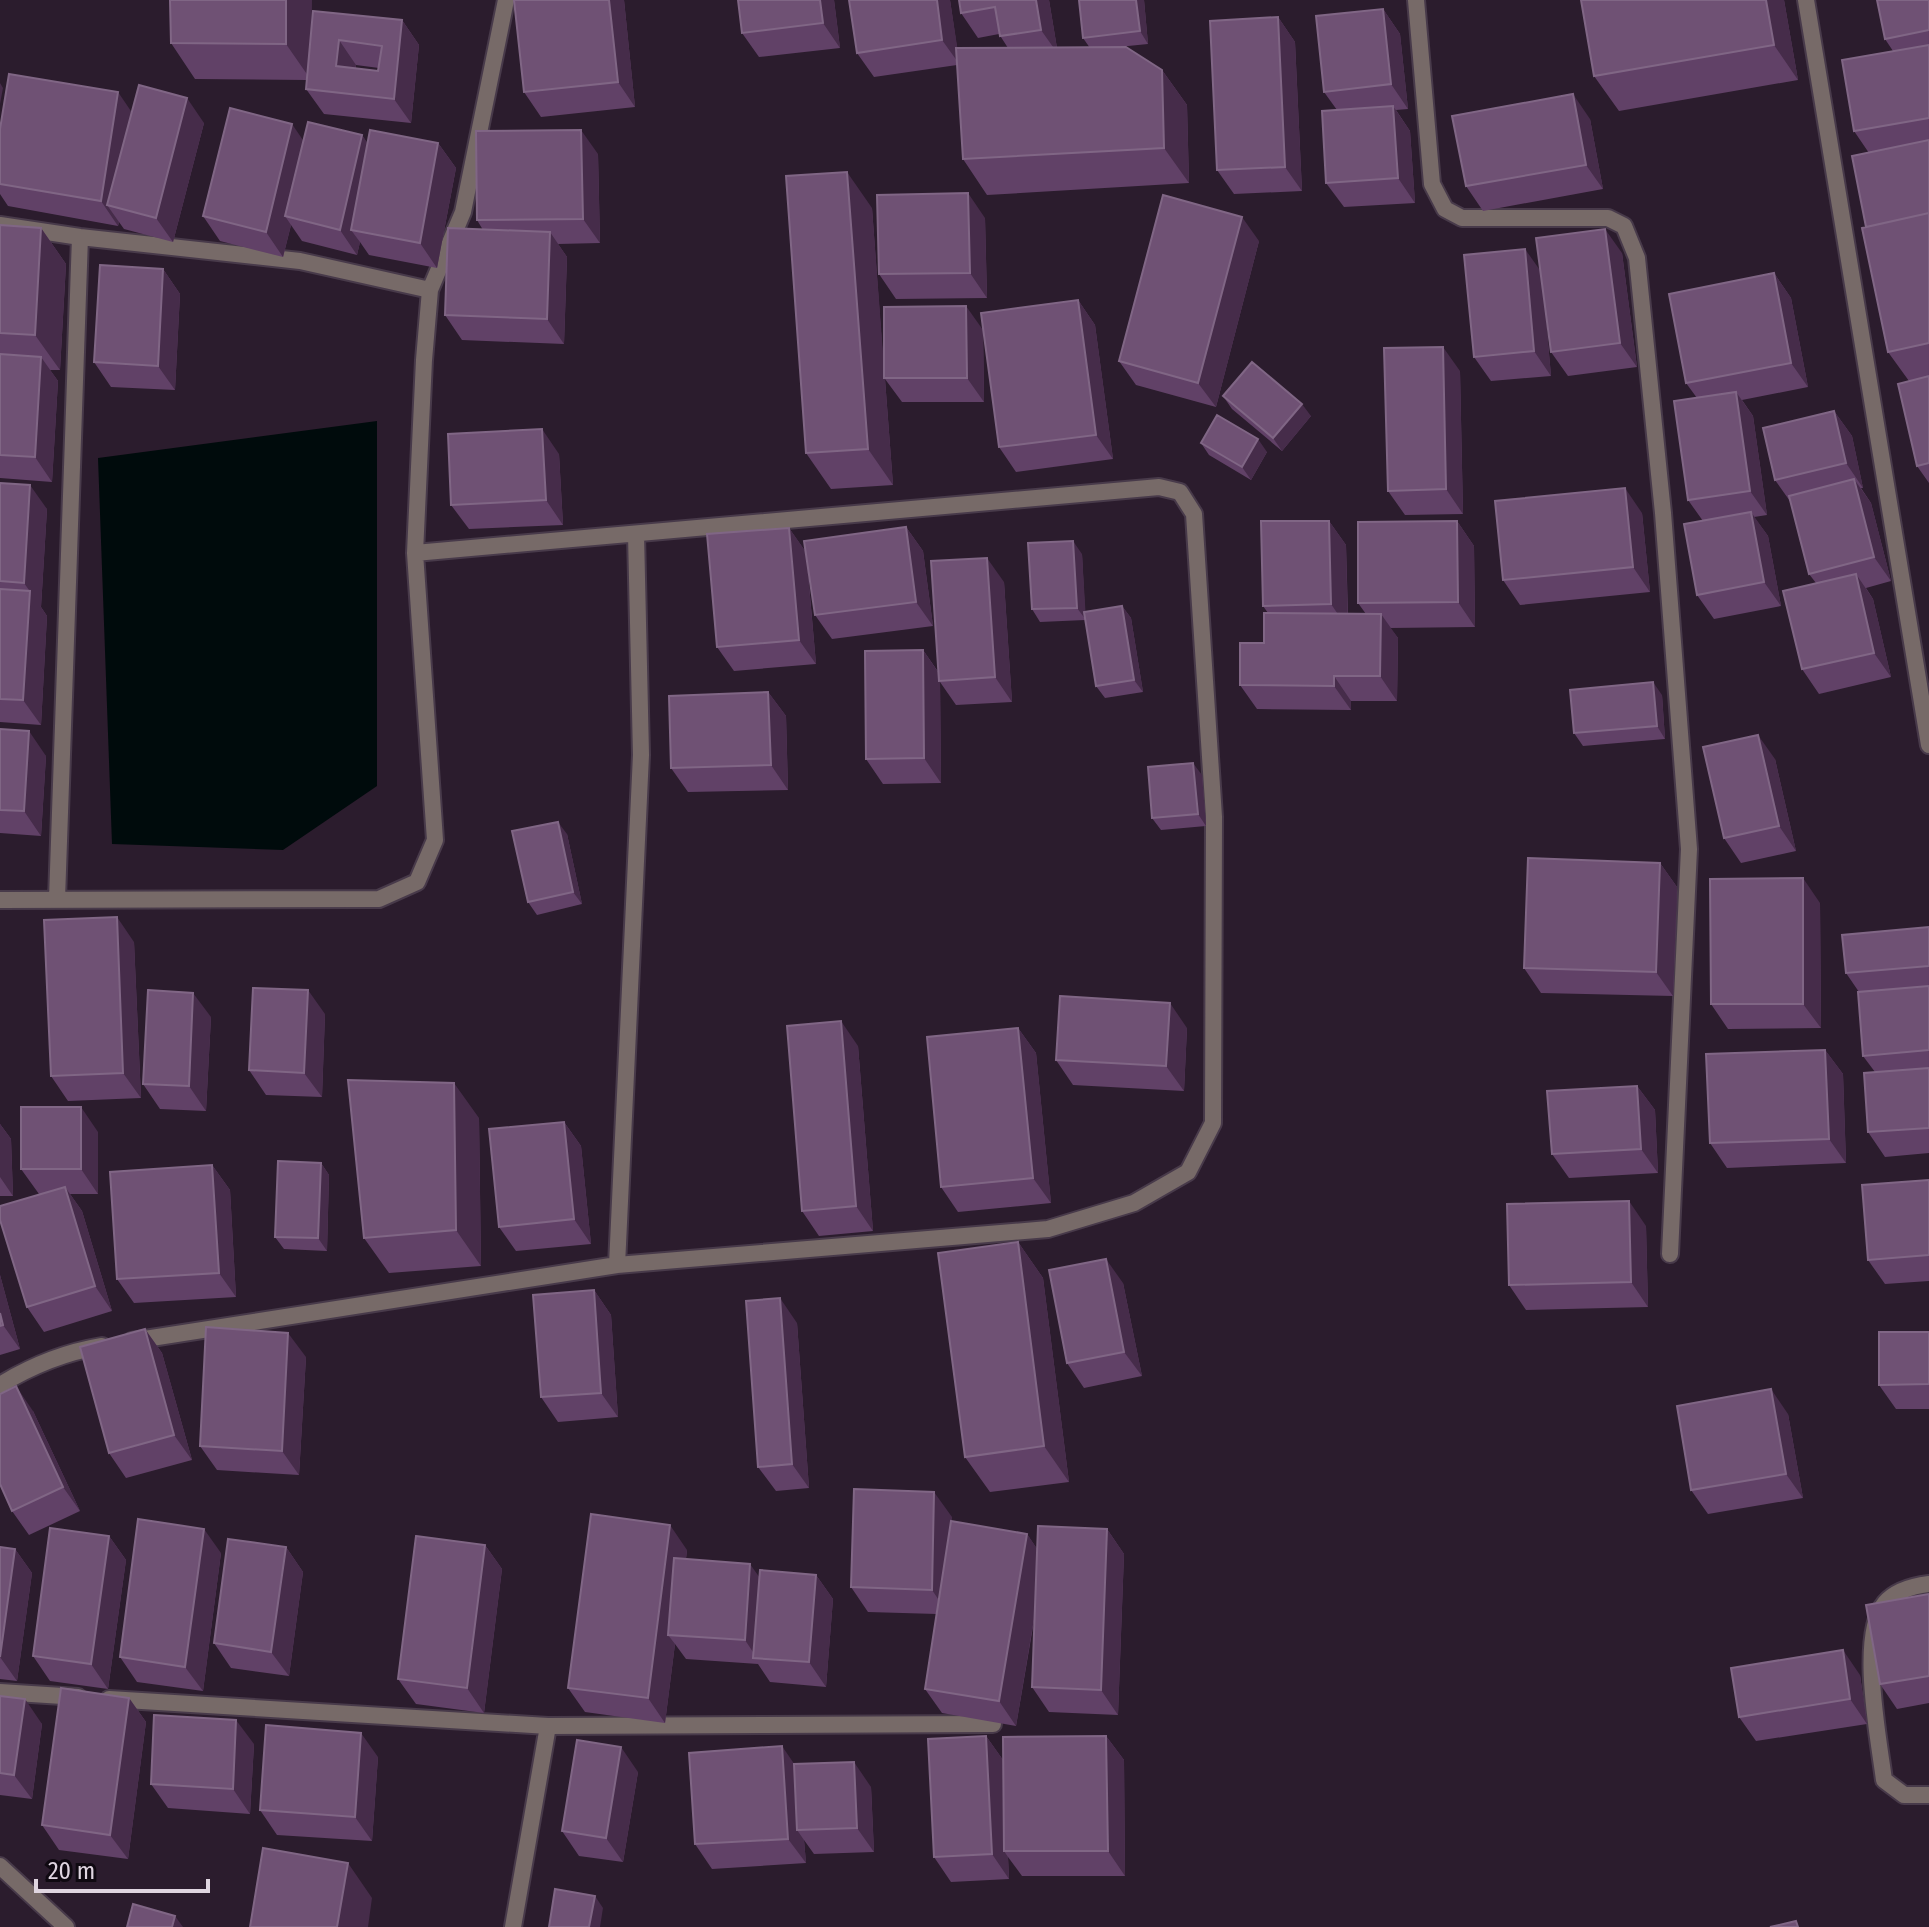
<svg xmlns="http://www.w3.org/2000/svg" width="1929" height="1927" viewBox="0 0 1929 1927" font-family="'Fira Sans Condensed',sans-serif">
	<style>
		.water { fill: #000b0c }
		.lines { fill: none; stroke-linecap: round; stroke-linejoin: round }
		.minor-casing { stroke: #483a4a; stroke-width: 20 }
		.minor { stroke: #776a68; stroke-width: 16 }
		.wall { fill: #614167; fill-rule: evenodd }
		.shaded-wall { fill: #462c4a }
		.building { fill: #6f5174; stroke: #806685; stroke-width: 2; fill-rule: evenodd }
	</style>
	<rect width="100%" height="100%" fill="#2b1c2d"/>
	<path class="water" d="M377,421v365l-94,64 -171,-6 -14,-386z"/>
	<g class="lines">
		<defs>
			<path id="minor" d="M1416,0l16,184 13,25 17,9h146l16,8 13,32 26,255 26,336 -19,405
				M1806,0l123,745
				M0,225l80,12 220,24 130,29 33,-78 43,-212
				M415,553l744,-66 21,5 14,22 20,303 -1,306 -25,49 -54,31 -86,26 -431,36 24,-510 -5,-221
				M57,899l23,-662
				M0,900l379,-1 38,-17 18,-42 -20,-287 9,-193 6,-70
				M132,1341l485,-76
				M0,1385c31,-19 66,-33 102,-39
				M1929,1584c-16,2 -33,6 -44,19 -27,33 -6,137 -1,177l20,15h25
				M0,1692l78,5
				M109,1699l439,27 -35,201
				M548,1726l445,-2
				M0,1866l66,61"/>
		</defs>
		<use href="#minor" class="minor-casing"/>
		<use href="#minor" class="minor"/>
	</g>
	<path class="wall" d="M514,0h110l11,107 -94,10 -17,-25z
		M834,0l6,48 -81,9 -17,-24z
		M849,0h101l7,48h51l-9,-14 -21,4 -17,-25 -2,-13h90l8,48h33l-7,-10 -4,-38h65l4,44 -30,3 44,23 25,35 2,78 -202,12 -24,-36 -6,-94 -83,12 -17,-24z
		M1784,0l14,80 -179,31 -25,-35z
		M1929,0v483l-12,-17 -8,-85 -21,-29 -22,-125 3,-74 -15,-22 39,-80 -8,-12z
		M1383,9l17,25 8,75 -12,1 14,21 5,72 -71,4 -18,-24 11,-73 -13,-18z
		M1278,17l17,25 7,149 -68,3 -17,-24z
		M402,20l17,25 -8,78 -87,-9 -18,-25 1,-9 -112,-1 -24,-36 140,-8zM356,65l23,3 -1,3 -22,-3z
		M132,112l72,11 -31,119 -49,-13 -5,-7 -1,4 -110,-20 -8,-12v-65z
		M1590,119l13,70 -120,22 -17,-25z
		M362,135l5,8h71l18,25 -19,100 -68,-13 -9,-13 -3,13 -55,-14 -11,-16 -8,32 -63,-16 -17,-25 100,-76z
		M598,154l2,89 -42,1 9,13 -3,87 -102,-4 -17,-25 38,-85 -6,-10z
		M872,208l12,164 99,-42 1,72h-82l-17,-23 8,106 -62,4 -25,-36z
		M985,218l2,80 -91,1 -17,-25z
		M0,225l41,3 25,36 -6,106h-10l8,11 -6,101 -52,-4z
		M1259,241l-43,166 -80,-22 -17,-24z
		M1622,253l15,114 -69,9 -17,-24 -7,-55 7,79 -60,5 -17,-24 67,-85z
		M163,269l17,25 -5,96 -64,-3 -17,-25z
		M1774,273l17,25 17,89 -66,13 11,16 14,99 -13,2 14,19 13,70 -67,13 -17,-24 6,-74 -15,-21 9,-102 -11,-15z
		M1078,300l17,25 18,134 -97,13 -17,-25z
		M1460,371l3,143 -58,1 -17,-24z
		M1223,396l88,20 -29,35 -50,-42z
		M1834,411l18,25 11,52h-2l10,15 20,78 -25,7 7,11 18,78 -72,17 -17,-25 14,-86 -7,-9 -17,-70 -17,-24z
		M1201,443l66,9 -16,28 -42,-25z
		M559,454l4,71 -94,4 -18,-24z
		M0,483l47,26 -6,98 6,9 -6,109 -41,-3z
		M1642,513l8,79 -130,13 -17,-25z
		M1329,521l17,24 2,69h18l-8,-11 99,-82 17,25 1,81 -85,1 8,10 -1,63h-46v9l-94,-1 -17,-24 24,-42 4,-30 -5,-7z
		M906,527l17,24 10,75 -101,13 -17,-24 -8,-54 9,103 -82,7 -17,-24 72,-119 16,23z
		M1082,554l3,58 37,-6 9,12 12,74 -38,6 -9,-12 -11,-66 -45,2 -8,-13z
		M1004,582l8,120 -56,3 -16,-23 1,101 -58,1 -17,-25 57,-109 16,23z
		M768,692l18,24 2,74 -100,2 -17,-24z
		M1662,695l3,44 -82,7 -9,-13z
		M0,729l46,27 -5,80 -41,-3z
		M1775,759l21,92 -55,12 -17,-25z
		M1202,775l4,51 -45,4 -9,-12z
		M567,834l15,70 -45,11 -9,-13z
		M1660,863l17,24 -4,109 -132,-3 -17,-25z
		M1820,903l1,125 -93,1 -17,-25z
		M1929,927v226l-44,4 -17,-25 7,-60 -12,-16 -4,-64 -13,-19z
		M134,942l7,156 -73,3 -17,-25z
		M325,1014l-3,83 -56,-2 -17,-25z
		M211,1017l-5,94 -46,-2 -17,-25z
		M1018,1028l18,25 15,150 -93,9 -17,-25z
		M1187,1028l-3,63 -111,-6 -17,-25z
		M858,1046l15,185 -54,5 -17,-25z
		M1825,1050l18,24 3,89 -119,5 -17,-25z
		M1637,1086l18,24 3,63 -89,5 -17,-24z
		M479,1118l2,148 -92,7 -25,-35z
		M564,1122l17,24 10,98 -75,7 -17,-24z
		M0,1124l11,15 2,57h-13z
		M98,1132v62h-28l12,17 30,100 -68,21 -17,-25 14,-113h-2l-18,-25z
		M321,1163l8,12 -2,76 -43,-2 -9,-12z
		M212,1165l18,25 6,107 -102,6 -17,-24z
		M1929,1180v101l-44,3 -17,-24z
		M1646,1226l2,81 -122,3 -17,-25z
		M1018,1242l25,36 26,204 -79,10 -25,-35z
		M0,1275l20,74 -20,6z
		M1123,1283l19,93 -58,12 -17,-25z
		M594,1290l17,25 7,102 -60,5 -17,-25z
		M797,1323l12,165 -33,3 -18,-24z
		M145,1329l17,24 30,107 -66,18 -17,-25z
		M1929,1332v77h-33l-17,-24z
		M306,1357l-7,118 -82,-5 -17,-24z
		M33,1411l47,100 -51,24 -17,-24z
		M1788,1414l15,84 -95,16 -17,-24z
		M952,1517l-1,4 76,13 10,15 70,-20 17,25 -6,161 -69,-3 -17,-25 3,-72 -19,111 -74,-13 -17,-24 12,-75 -69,-2 -17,-25z
		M109,1536l17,24 -18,129 -58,-8 -17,-25z
		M485,1545l17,24 -18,144 -68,-9 -18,-25z
		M0,1547l15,2 17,24 -15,108 -17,-2z
		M286,1547l17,25 -14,104 -58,-8 -17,-25z
		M687,1550l-1,9 73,18 57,-2 17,24 -7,88 -56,-5 -12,-18 -72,-5 -11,-15 -10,79 -80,-11 -17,-24z
		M221,1553l-18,138 -66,-9 -17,-25z
		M1929,1594v109l-32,6 -17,-25z
		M1860,1675l7,49 -111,17 -17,-24z
		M0,1696l42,28 -10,75 -32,-4z
		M129,1698l17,24 -18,137 -69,-9 -17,-25z
		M986,1736l17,24 103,-24 18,24 1,116h-103l-14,-19 1,22 -58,3 -17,-25z
		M254,1744l-4,70 -82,-6 -17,-24z
		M378,1757l-6,84 -95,-6 -17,-25z
		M795,1764l76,23 3,65 -60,2 -10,-14 2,23 -94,6 -17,-25z
		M638,1772l-15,90 -44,-6 -17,-25z"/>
	<path class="shaded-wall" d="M286,0h26l-1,80 -25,-36z
		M609,0h15l11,107 -17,-25z
		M820,0h14l6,48 -17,-25z
		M937,0h13l10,65 -18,-25z
		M1036,0h13l9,54 -17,-24z
		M1136,0h8l4,44 -8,-13z
		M1766,0h18l14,80 -24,-35z
		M1383,9l17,25 8,75 -17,-25z
		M1278,17l17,25 7,149 -17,-24z
		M402,20l17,25 -8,78 -17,-24z
		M339,40l17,25 -3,25 -17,-24z
		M1162,70l25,35 2,78 -25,-35z
		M0,83l3,5 -3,16z
		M118,92l17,25 -28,88 12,17 -1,4 -17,-25z
		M1573,94l17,25 13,70 -17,-24z
		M187,98l17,25 -31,119 -17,-24z
		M1393,106l17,25 5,72 -17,-25z
		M292,124l17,25 -24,67 6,9 -8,32 -17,-25z
		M581,130l17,24 2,89 -17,-24z
		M362,135l17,25 -28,70 9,12 -3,13 -17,-25z
		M438,143l18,25 -19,100 -17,-25z
		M847,172l25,36 21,277 -25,-36z
		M968,193l17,25 2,80 -17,-25z
		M1242,217l17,24 -43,166 -18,-24z
		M41,228l25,36 -6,106 -25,-35z
		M1605,229l17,24 15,114 -17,-24z
		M550,232l17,25 -3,87 -17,-25z
		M1525,249l17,24 9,103 -17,-25z
		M163,269l17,25 -5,96 -17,-24z
		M1774,273l17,25 17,89 -17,-24z
		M1078,300l17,25 18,134 -17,-24z
		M966,306l17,24 1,72 -17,-24z
		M1443,347l17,24 3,143 -17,-25z
		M41,357l17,24 -6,101 -17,-25z
		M1736,392l17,24 14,99 -17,-24z
		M1302,404l9,12 -29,35 -9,-13z
		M1834,411l18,25 11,52 -17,-25z
		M542,429l17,25 4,71 -17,-25z
		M1258,439l9,13 -16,28 -9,-13z
		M1854,479l17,24 20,78 -17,-24z
		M30,485l17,24 -6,98 -17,-24z
		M1625,488l17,25 8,79 -17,-25z
		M1751,512l17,24 13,70 -17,-24z
		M1329,521l17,24 2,84 -17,-25z
		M1457,521l17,25 1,81 -17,-25z
		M906,527l17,24 10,75 -17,-24z
		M789,528l17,24 10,112 -17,-24z
		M1073,541l9,13 4,66 -9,-12z
		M987,558l17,24 8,120 -17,-25z
		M1856,574l17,25 18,78 -17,-24z
		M30,591l17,25 -6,109 -18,-25z
		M1122,606l9,12 12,74 -9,-12z
		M1381,614l17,24 -1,63 -17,-25z
		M923,650l17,25 1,108 -17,-25z
		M1334,676l17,25v9l-17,-24z
		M1653,682l9,13 3,44 -8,-13z
		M768,692l18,24 2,74 -17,-25z
		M29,731l17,25 -5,80 -17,-25z
		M1758,735l17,24 21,92 -17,-25z
		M1193,763l9,12 4,51 -8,-12z
		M558,822l9,12 15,70 -9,-12z
		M1660,863l17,24 -4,109 -17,-24z
		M1803,878l17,25 1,125 -18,-24z
		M117,917l17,25 7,156 -18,-25z
		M308,990l17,24 -3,83 -18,-24z
		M193,993l18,24 -5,94 -17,-25z
		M1170,1003l17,25 -3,63 -18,-25z
		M841,1021l17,25 15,185 -17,-25z
		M1018,1028l18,25 15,150 -18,-25z
		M1825,1050l18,24 3,89 -17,-24z
		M454,1083l25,35 2,148 -25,-36z
		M1637,1086l18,24 3,63 -17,-24z
		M81,1107l17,25v62l-17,-25z
		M564,1122l17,24 10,98 -17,-25z
		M0,1124l11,15 2,57 -13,-19z
		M321,1163l8,12 -2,76 -9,-13z
		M212,1165l18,25 6,107 -17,-24z
		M65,1187l17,24 30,100 -17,-25z
		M1629,1201l17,25 2,81 -17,-25z
		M1018,1242l25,36 26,204 -25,-36z
		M1106,1259l17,24 19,93 -18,-24z
		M0,1275l20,74 -17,-24 -3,-12z
		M594,1290l17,25 7,102 -17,-24z
		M780,1298l17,25 12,165 -17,-24z
		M145,1329l17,24 30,107 -18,-25z
		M288,1333l18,24 -7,118 -17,-24z
		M16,1386l17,25 47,100 -17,-24z
		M1771,1389l17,25 15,84 -17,-24z
		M934,1492l18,25 -3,98 -17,-25z
		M670,1525l17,25 -11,85h-8l7,9 -10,79 -17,-25z
		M204,1529l17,24 -18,138 -18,-24z
		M1107,1529l17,25 -6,161 -17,-25z
		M1027,1534l17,25 -28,167 -17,-25z
		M109,1536l17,24 -18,129 -17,-25z
		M485,1545l17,24 -18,144 -17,-25z
		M286,1547l17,25 -14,104 -18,-24z
		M15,1549l17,24 -15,108 -17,-24z
		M750,1564l17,24 -10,70 -12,-18z
		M816,1575l17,24 -7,88 -17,-25z
		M1843,1650l17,25 7,49 -17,-25z
		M129,1698l17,24 -18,137 -18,-24z
		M25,1699l17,25 -10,75 -18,-24z
		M236,1720l18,24 -4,70 -17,-25z
		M361,1733l17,24 -6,84 -17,-24z
		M986,1736l17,24 1,91 4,6 1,22 -17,-25z
		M1106,1736l18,24 1,116 -17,-25z
		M782,1746l17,25 -2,59 7,10 2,23 -18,-24z
		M621,1747l17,25 -15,90 -17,-24z
		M854,1762l17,25 3,65 -17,-24z
		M348,1863l24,35 -4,29h-31z
		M595,1896l8,12 -3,19h-11z
		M175,1916l8,11h-11z"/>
	<path class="building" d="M170,0h116v44l-115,-1z
		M514,0h95l9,82 -94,10z
		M738,0h82l3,23 -81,10z
		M849,0h88l5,40 -85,13z
		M959,0h77l5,30 -41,6 -5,-29 -34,6z
		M1079,0h57l4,31 -57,7z
		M1581,0h185l8,45 -180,31z
		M1877,0h52v30l-44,9z
		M1383,9l8,75 -67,8 -8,-76z
		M313,11l89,9 -8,79 -88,-10zM339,40l43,6 -4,25 -42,-5z
		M1278,17l7,150 -68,3 -7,-149z
		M1929,45v73l-75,13 -12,-71z
		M1126,47l36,23 2,78 -201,11 -7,-111z
		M9,74l109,18 -17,109 -101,-17v-55z
		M139,85l48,13 -31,120 -49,-13z
		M1573,94l13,71 -120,21 -14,-70z
		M1393,106l5,72 -72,5 -4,-72z
		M230,108l62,16 -26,108 -63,-16z
		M308,122l54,13 -22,95 -55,-14z
		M370,130l68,13 -18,100 -69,-13z
		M581,130l2,89 -106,1 -1,-89z
		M1929,140v73l-63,14 -14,-71z
		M847,172l21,277 -62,4 -20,-277z
		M968,193l2,80 -91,1 -2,-79z
		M1163,195l79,22 -44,166 -79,-22z
		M1929,213v130l-41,9 -26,-124z
		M0,225l41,3 -6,107 -35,-2z
		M448,228l102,4 -3,87 -102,-4z
		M1605,229l15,114 -69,9 -15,-114z
		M1525,249l9,102 -60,6 -10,-102z
		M100,265l63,4 -5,97 -64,-4z
		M1774,273l17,90 -105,20 -17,-89z
		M1078,300l18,135 -97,12 -18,-134z
		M966,306l1,72h-83v-71z
		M1443,347l3,142 -58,2 -4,-143z
		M0,354l41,3 -6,100 -35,-2z
		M1252,362l50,42 -29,34 -50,-42z
		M1929,376v87l-12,3 -19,-82z
		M1736,392l14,99 -62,9 -14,-99z
		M1834,411l12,52 -71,17 -12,-52z
		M1217,415l41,24 -16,28 -41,-24z
		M542,429l4,71 -95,5 -3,-71z
		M1854,479l20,78 -65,17 -20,-78z
		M0,483l30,2 -6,98 -24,-2z
		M1625,488l8,79 -130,13 -8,-79z
		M1751,512l13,70 -67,13 -13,-71z
		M1261,521h68l2,83 -68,2z
		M1457,521l1,81 -100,1v-81z
		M906,527l10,75 -101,13 -11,-74z
		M789,528l10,112 -82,7 -10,-113z
		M1073,541l4,67 -45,1 -4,-66z
		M987,558l8,119 -56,4 -8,-120z
		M1856,574l18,79 -72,16 -19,-78z
		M0,589l30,2 -7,109 -23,-1z
		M1122,606l12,74 -38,6 -12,-74z
		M1264,613l117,1 -1,62h-46v10l-94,-1v-42h24z
		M923,650l1,108 -58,1 -1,-108z
		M1653,682l4,44 -83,7 -4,-43z
		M768,692l3,73 -100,3 -2,-72z
		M0,729l29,2 -5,80 -24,-1z
		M1758,735l21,91 -55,12 -21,-91z
		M1193,763l5,51 -46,4 -4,-51z
		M558,822l15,70 -45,10 -16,-71z
		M1528,858l132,5 -4,109 -132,-4z
		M1803,878v126h-92l-1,-125z
		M117,917l6,156 -72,3 -7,-156z
		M1929,927v39l-83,7 -4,-38z
		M1929,986v64l-66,6 -5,-64z
		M253,988l55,2 -4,83 -55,-3z
		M148,990l45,3 -4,93 -46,-2z
		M1060,996l110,7 -4,63 -110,-6z
		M841,1021l15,185 -54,5 -15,-185z
		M1018,1028l15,150 -92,9 -14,-150z
		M1825,1050l4,89 -119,4 -4,-89z
		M1929,1068v60l-61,4 -4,-59z
		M348,1080l106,3 2,147 -92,8z
		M1637,1086l4,63 -89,5 -5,-63z
		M21,1107h60v62h-60z
		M564,1122l10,97 -75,8 -10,-98z
		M278,1161l43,2 -3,75 -43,-1z
		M212,1165l7,108 -102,6 -7,-107z
		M1929,1180v75l-61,5 -6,-75z
		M65,1187l30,99 -68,21 -27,-87v-14z
		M1629,1201l2,81 -122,3 -2,-81z
		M1018,1242l26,204 -79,11 -27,-204z
		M1106,1259l18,93 -57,11 -18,-93z
		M594,1290l7,103 -60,4 -8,-102z
		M780,1298l12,166 -34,3 -12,-166z
		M0,1313l3,12 -3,1z
		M206,1327l82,6 -6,118 -82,-5z
		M145,1329l29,106 -65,18 -29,-106z
		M1879,1332h50v52l-50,1z
		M16,1386l47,101 -51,24 -12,-27v-90z
		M1771,1389l15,85 -95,16 -14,-84z
		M854,1489l80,3 -2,98 -81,-3z
		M591,1514l79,11 -22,173 -80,-10z
		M138,1519l66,10 -19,138 -65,-10z
		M951,1521l76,13 -28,167 -74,-12z
		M1038,1526l69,3 -6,161 -69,-3z
		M50,1528l59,8 -18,128 -58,-8z
		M416,1536l69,9 -18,143 -69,-9z
		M228,1539l58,8 -15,105 -57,-9z
		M0,1547l15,2 -15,108z
		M674,1558l76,6 -5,76 -77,-5z
		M760,1570l56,5 -7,87 -56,-4z
		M1929,1594v82l-49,8 -14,-79z
		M1843,1650l7,49 -111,18 -8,-49z
		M61,1688l68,10 -19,137 -68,-10z
		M0,1696l25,3 -11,76 -14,-2z
		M154,1715l82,5 -3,69 -82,-5z
		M266,1725l95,8 -6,84 -95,-7z
		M986,1736l6,118 -58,3 -6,-118z
		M1106,1736l2,115h-104l-1,-114z
		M577,1740l44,7 -15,91 -44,-7z
		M782,1746l6,93 -93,5 -6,-91z
		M854,1762l3,66 -60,2 -3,-66z
		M263,1848l85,15 -11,64h-87z
		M555,1889l40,7 -6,31h-40z
		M133,1904l42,12 -3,11h-45z
		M1796,1921l2,6h-28z"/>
	<path d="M36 1879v12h172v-12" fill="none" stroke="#dfd5e0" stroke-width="4"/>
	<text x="48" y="1879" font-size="24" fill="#dfd5e0" stroke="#0f0911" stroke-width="6" paint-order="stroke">20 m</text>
</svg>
